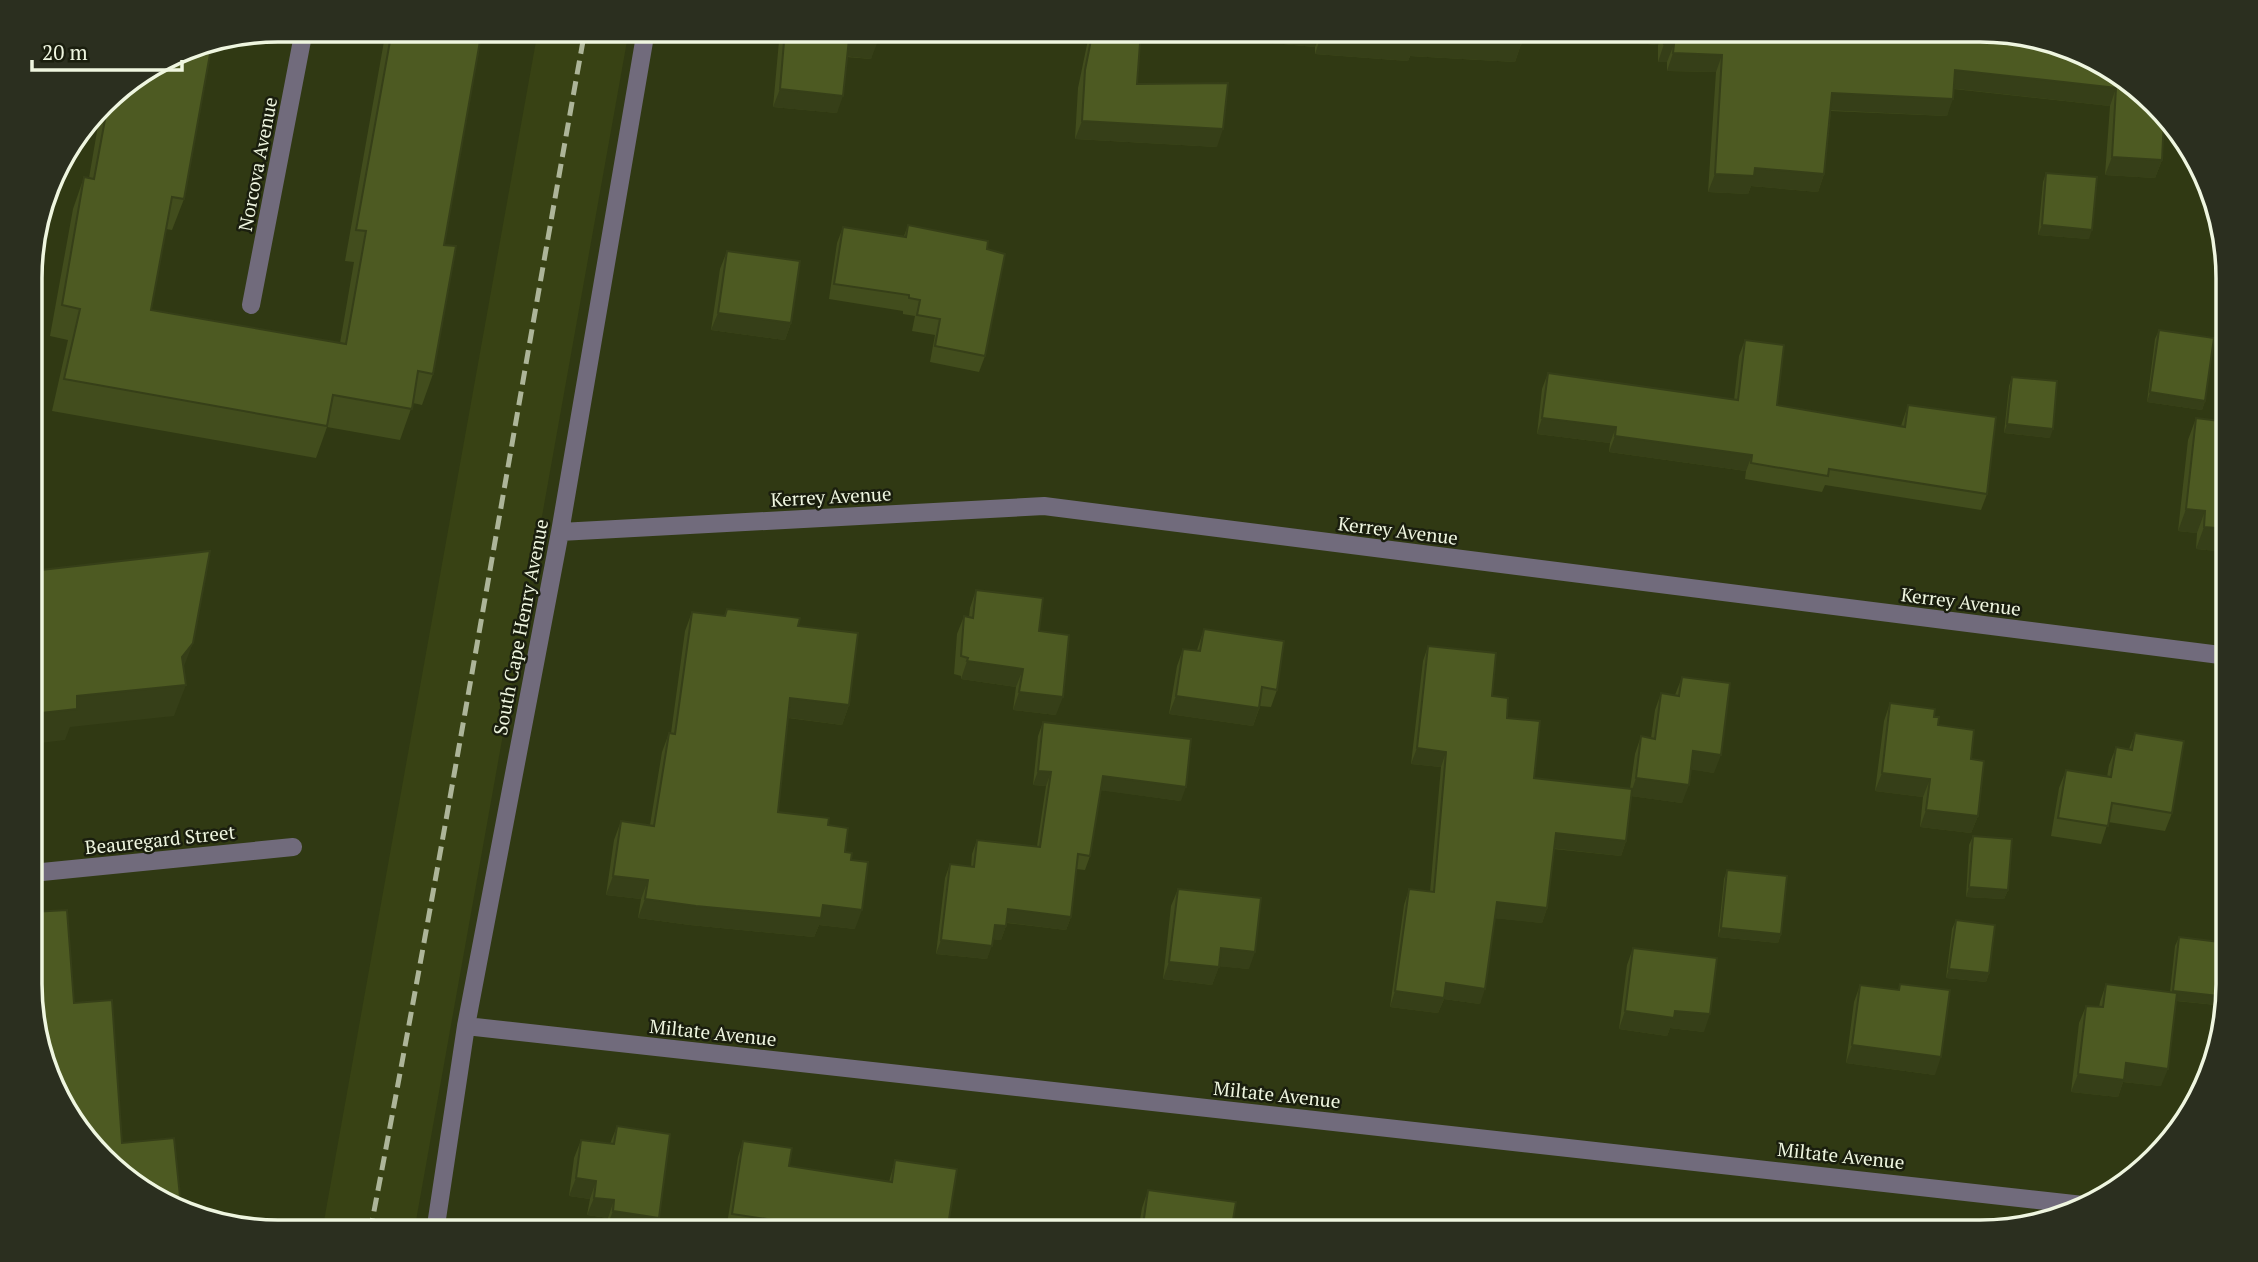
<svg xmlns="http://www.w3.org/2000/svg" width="2258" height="1262" viewBox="0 0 2258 1262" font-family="'PT Serif',serif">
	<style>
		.built { fill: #384214 }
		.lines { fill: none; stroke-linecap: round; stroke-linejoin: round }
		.minor { stroke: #716b7c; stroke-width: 18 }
		.rail { stroke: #adb599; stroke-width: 5; stroke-dasharray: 14 7; stroke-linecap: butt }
		.wall { fill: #424d1d }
		.shaded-wall { fill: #363f18 }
		.building { fill: #4d5a22; stroke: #363f18; stroke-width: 2 }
		.labels { text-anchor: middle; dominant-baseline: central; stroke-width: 5; stroke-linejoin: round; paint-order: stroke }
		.street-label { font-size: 19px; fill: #eff6e0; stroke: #1a1e0e }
		.rim { fill: none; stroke: #eff6e0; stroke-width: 3.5 }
	</style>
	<rect width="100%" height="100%" fill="#303913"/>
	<path class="built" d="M538,30h91l-215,1202h-92z"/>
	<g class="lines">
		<path class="minor" d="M251,305l53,-275
			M560,532l484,-26 1184,150
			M32,873l261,-26
			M466,1026l1617,179
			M435,1232l31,-206 94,-494 86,-502"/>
		<path class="rail" d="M370,1232c77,-400 143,-802 215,-1202"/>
	</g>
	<path class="wall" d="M386,30h96l-38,215 -11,129 -11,31 -9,-2 -13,37 -73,-13 -11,31 -264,-47 16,-71 -18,-4 23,-127 11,-32 5,1 12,-70 13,-16 70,107 -12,31 -6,-1 -15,81 189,33 14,-81 -9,-1z
		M780,30h99l-8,29 -24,-2 -10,56 -64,-6z
		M1090,30h51l-4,54 80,63 -142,-8 3,-51z
		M1231,30h750l123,33 58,97 -7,18 -50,-3 5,-69 -156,-17 -7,27 -116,-5 -7,63 -6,18 -67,-6 -3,8 -40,-2 8,-120 -49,-1v-9h-9v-17l-136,-13 -1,12 -6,18 -105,-6 -2,5 -93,-7v-7l-85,-8z
		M2046,173l43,66 -51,-4 5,-53z
		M908,225l79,24 -2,107 -6,16 -49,-10 5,-27 -23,-4 3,-15 -12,-2v-3l-74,-12 8,-56 6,-16 61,9z
		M727,251l64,72 -6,17 -74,-10 9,-61z
		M2159,330l46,71 -3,9 -55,-8 8,-63z
		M1745,340l32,65 124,21 7,-21 79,89 -6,16 -156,-25 -3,7 -77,-13 1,-8 -137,-19 1,-9 -73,-9 5,-45 6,-16 186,27 5,-44z
		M2012,377l38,61 -46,-5 5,-47z
		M2196,418l32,4v130l-32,-3 1,-16 -19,-2 10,-91z
		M976,590l80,125 -43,-5 3,-23 -55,-8v-3l-7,-2 3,-40 7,-18 5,1 1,-9z
		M727,609l71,17 51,79 -7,20 -54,-7 -10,94 50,13 23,35 4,69 -36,-4 -5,12 -124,-12 -52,-7 3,-19 -35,-4 8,-55 7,-19 29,4 12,-73 7,-19h2l14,-102 7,-19 32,4z
		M1204,629l73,61 -6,17 -11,-1 -7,20 -84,-12 8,-48 6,-17 14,1z
		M1428,646l64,50 15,22 27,60 96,11 5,-35 6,-18 10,2 4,-28 6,-17 14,2 7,-18 32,96 -23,-4 -9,34 -51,-7 -5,45 -5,15 -67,-7 -7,59 -5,15 -47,-5 -15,86 -36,-5 -6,14 -48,-6 14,-102 5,-16 21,3 11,-125 -30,-3 12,-103z
		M1890,703l44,14 44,99 -7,17 -51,-6 3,-30 -48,-6 9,-70z
		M1043,722l138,79 -80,-11 -11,66 -5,14 -9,-1 -5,48 -5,13 -59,-7 -6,17 -8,-1 -6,20 -51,-5 9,-76 5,-14 21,3 1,-13 5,-14 60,6 9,-60 -13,-1 5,-49z
		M2135,733l37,80 -7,18 -57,-9 -7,22 -50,-8 8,-48 7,-18 41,7 2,-12 7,-18 13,2z
		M1973,836l35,54 -4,9 -38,-2 3,-52z
		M1727,870l54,64 -3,9 -60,-6 6,-58z
		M1178,889l71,80 -30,-3 -7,19 -49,-6 8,-73z
		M1956,920l33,53 -3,9 -40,-4 6,-49z
		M2179,937l47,69 -50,-5 -15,85 -38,-4 -5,15 -47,-5 8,-69 7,-17 13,1 1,-5 6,-18 64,8 5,-46z
		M1633,948l71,84 -34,-4 -3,8 -48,-7 8,-64z
		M1900,984l35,91 -89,-12 8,-61 6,-17 38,5z
		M617,1126l42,92 -5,14h-27l-21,-3 2,-11 -21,-3 3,-16 -21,-3 5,-38 7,-18 29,4z
		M743,1141l46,25 100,16 6,-22 52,72h-207l-14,-2 12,-73z
		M1148,1190l83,42h-93l4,-24z"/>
	<path class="shaded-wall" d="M1233,30h89l-7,17 -85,-8z
		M1517,30h147l-6,15 -142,-13z
		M1321,36l94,2 106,6 -6,18 -105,-6 -2,5 -93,-7z
		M849,39l29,2 -7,18 -28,-3z
		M1664,44h10l-7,18h-9z
		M1673,53l49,2 -6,17 -49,-1z
		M1955,70l161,18 -6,18 -162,-18z
		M780,89l63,7 -6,17 -64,-6z
		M1832,93l121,6 -6,17 -121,-6z
		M1082,121l141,8 -6,18 -142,-8z
		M2112,157l50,3 -7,18 -50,-3z
		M1755,168l69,6 -6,18 -67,-6 -3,8 -40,-2 7,-18z
		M2042,225l50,5 -3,9 -51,-4z
		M718,313l73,10 -6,17 -74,-10z
		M2150,392l55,9 -3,9 -55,-8z
		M1542,418l74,9 -6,16 -73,-9z
		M2007,424l46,5 -3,9 -46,-5z
		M1615,436l137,19 -6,16 -137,-19z
		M2186,509l19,2 -8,22 -19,-2z
		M2204,527l24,2v23l-32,-3z
		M193,643l-12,31 5,11 -12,31 -104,11 -5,13 -33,4v-30l150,-57z
		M967,661l56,8 -7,18 -55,-8z
		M1019,692l44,5 -7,18 -43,-5z
		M1176,696l83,12 -6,18 -84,-12z
		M790,698l59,7 -7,20 -59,-8z
		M1417,748l29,4 -5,15 -30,-3z
		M1693,751l28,4 -7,18 -28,-4z
		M1038,771l13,1 -5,14 -13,-1z
		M1882,773l48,6 -7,18 -48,-6z
		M1103,776l83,11 -5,14 -83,-11z
		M1636,778l53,7 -7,18 -52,-7z
		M1926,810l52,6 -7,17 -51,-6z
		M1556,833l70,8 -5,15 -71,-8z
		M613,876l35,4 -7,19 -35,-4z
		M1969,887l39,3 -4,9 -38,-2z
		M645,899l178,6 39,5 -7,19 -36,-4 -5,12 -124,-12 -52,-7z
		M1497,902l50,6 -5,15 -51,-5z
		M1008,909l63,8 -5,13 -63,-8z
		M995,925l11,1 -5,14 -11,-1z
		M1721,928l60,6 -3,9 -60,-6z
		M941,940l51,6 -5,13 -51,-5z
		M1221,948l34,4 -6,17 -34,-3z
		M1169,962l50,5 -7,18 -49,-6z
		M1949,969l40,4 -3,9 -40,-4z
		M1446,983l39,6 -5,15 -36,-5 -6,14 -48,-6 5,-16z
		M2173,991l55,6v3l-2,6 -57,-6z
		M1625,1011h50l35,3 -6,18 -34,-4 -3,8 -48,-7z
		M1852,1045l89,12 -6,18 -89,-12z
		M2126,1063l42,6 -7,17 -38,-4 -5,15 -47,-5 7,-18z
		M576,1178l20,3 -6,18 -21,-3z
		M594,1198l20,2 -6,18 -21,-3z
		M613,1211l46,7 -5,14h-27l-21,-3z"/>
	<path class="building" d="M392,30h90l-38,215 12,1 -23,128 -15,-3 -6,38 -79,-14 -6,31 -263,-47 16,-70 -18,-4 22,-128 10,2 15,-81 5,-6 69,-44 29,-5 -28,156 -12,-2 -21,113 195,34 20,-113 -10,-1z
		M785,30h94l-1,11 -29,-2 -6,57 -63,-7z
		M1093,30h48l-4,54 91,-1 -5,46 -141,-8 3,-51z
		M1322,30h200l-1,14 -106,-6v5l-94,-7z
		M1665,30h316l123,33 60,56 -2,41 -50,-3 4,-69 -161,-18 -2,29 -121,-6 -8,81 -69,-6 -1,8 -39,-2 7,-119 -49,-2 1,-9h-10z
		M2046,173l51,4 -5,53 -50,-5z
		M908,225l80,16 -1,8 18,5 -20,102 -50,-10 5,-27 -23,-4 3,-15 -11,-2v-3l-75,-11 9,-57 63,10z
		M727,251l73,10 -9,62 -73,-10z
		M2159,330l55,8 -9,63 -55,-9z
		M1745,340l39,5 -7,60 128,22 3,-22 88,12 -9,77 -158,-25 -1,7 -77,-13 1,-8 -137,-19 1,-9 -74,-9 6,-45 190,27z
		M2012,377l45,4 -4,48 -46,-5z
		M2196,418l32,4v107l-24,-2 1,-16 -19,-2z
		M210,551l-17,92 -11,14 4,28 -109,11v13l-45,5v-143z
		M976,590l67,8 -4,33 30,4 -6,62 -44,-5 4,-23 -56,-8 1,-3 -7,-2 3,-40 9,2z
		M727,609l73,9 -2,8 60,7 -9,72 -59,-7 -12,114 51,6 -1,7 20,3 -3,24 7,1 -1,7 17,2 -6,48 -39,-5 -2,13 -125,-12 -51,-7 3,-19 -35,-4 8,-55 33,5 15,-93 6,1 17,-122 33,4z
		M1204,629l80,12 -7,49 -15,-3 -3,21 -83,-12 7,-47 17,2z
		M1428,646l68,7 -4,43 16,2 -1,20 33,3 -6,57 98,11 -6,52 -70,-8 -9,75 -50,-6 -12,87 -39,-6 -2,15 -49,-7 14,-102 25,3 12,-140 -29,-4z
		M1682,677l48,6 -9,72 -28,-4 -4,34 -53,-7 5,-42 14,3 6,-46 18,3z
		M1890,703l45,6 -1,8h5l-1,8 36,5 -3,29 13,2 -6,55 -52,-6 4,-31 -48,-6z
		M1043,722l148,17 -5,48 -83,-11 -13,80 -12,-2 -7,63 -63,-8 -2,17 -11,-1 -3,21 -51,-6 9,-76 24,3 3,-27 63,7 11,-75 -13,-1z
		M2135,733l49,8 -12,72 -60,-10 -4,23 -50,-8 8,-48 45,7 5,-30 16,3z
		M1973,836l39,3 -4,51 -39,-3z
		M1727,870l60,6 -6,58 -60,-6z
		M1178,889l83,9 -6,54 -34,-4 -2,19 -50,-5z
		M67,910l7,93 38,-3 10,143 52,-5 7,68 -27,-7 -82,-77 -40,-106v-104z
		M1956,920l39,5 -6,48 -40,-4z
		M2179,937l49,6v54l-55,-6z
		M1633,948l84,10 -7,56 -35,-3 -1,7 -49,-7z
		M1900,984l50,6 -9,67 -89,-12 8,-60 39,5z
		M2106,984l71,9 -9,76 -42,-6 -2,17 -46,-6 8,-68 17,1z
		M617,1126l53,8 -11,84 -46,-7 1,-11 -20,-2 2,-17 -20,-3 5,-38 33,4z
		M743,1141l49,7 -3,18 103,16 3,-22 62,9 -10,63h-35l-68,-10 -1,10h-50l1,-9 -62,-9z
		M1148,1190l88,12 -5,30h-89z
		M1373,1221l51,7 -1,4h-52z"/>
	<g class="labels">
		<g class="street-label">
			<text transform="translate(257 164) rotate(-79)">Norcova Avenue</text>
			<text transform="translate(831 496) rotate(-3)">Kerrey Avenue</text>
			<text transform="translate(1398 530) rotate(7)">Kerrey Avenue</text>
			<text transform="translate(1961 601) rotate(7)">Kerrey Avenue</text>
			<text transform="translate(520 627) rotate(-79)">South Cape Henry Avenue</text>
			<text transform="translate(160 839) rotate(-6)">Beauregard Street</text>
			<text transform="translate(713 1032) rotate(6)">Miltate Avenue</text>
			<text transform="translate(1277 1094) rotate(6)">Miltate Avenue</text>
			<text transform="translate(1841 1155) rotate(6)">Miltate Avenue</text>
		</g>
	</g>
	<path d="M0 0H2258V1262H0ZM278 42H1980A236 236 0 0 1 2216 278V984A236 236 0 0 1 1980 1220H278A236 236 0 0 1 42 984V278A236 236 0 0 1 278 42Z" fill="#2b2f1f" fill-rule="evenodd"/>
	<path class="rim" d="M278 42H1980A236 236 0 0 1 2216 278V984A236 236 0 0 1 1980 1220H278A236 236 0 0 1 42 984V278A236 236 0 0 1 278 42Z"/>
	<path d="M32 60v10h150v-10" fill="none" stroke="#eff6e0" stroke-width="3.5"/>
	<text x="42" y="60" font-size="21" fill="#eff6e0" stroke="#1a1e0e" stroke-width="5" paint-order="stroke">20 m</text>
</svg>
